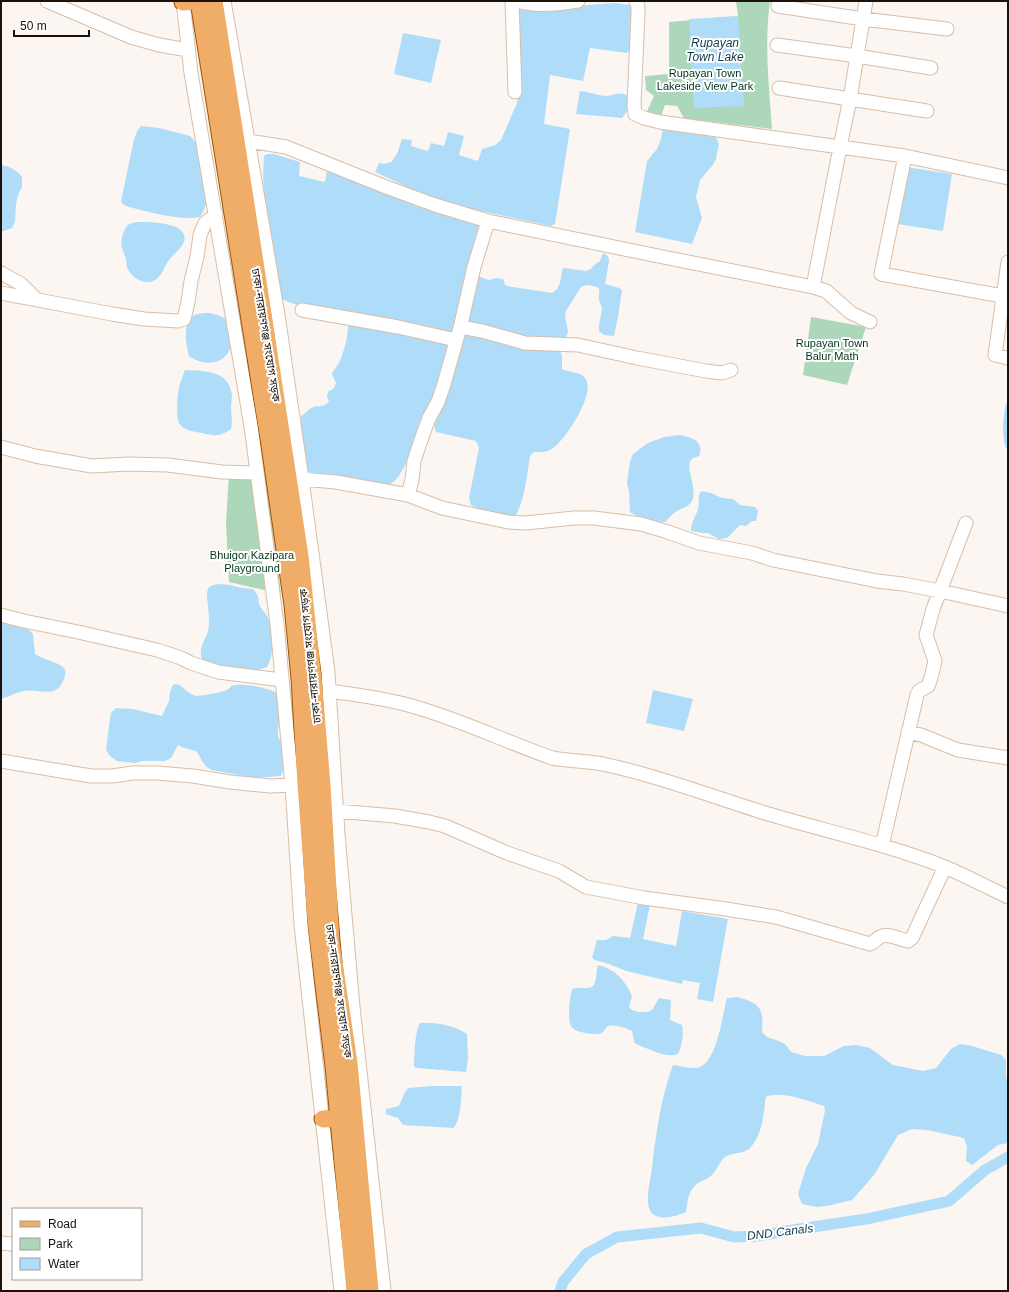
<svg xmlns="http://www.w3.org/2000/svg" width="1009" height="1292" viewBox="0 0 1009 1292" font-family="Helvetica,'Noto Sans Bengali',sans-serif">
	<style>
		.green { fill: #add7ba }
		.water { fill: #afddf9 }
		.lines { fill: none; stroke-linecap: round; stroke-linejoin: round }
		.canal { stroke: #afddf9; stroke-width: 11 }
		.minor-casing { stroke: #d9bea7; stroke-width: 15 }
		.major-casing { stroke: #9f5404; stroke-width: 19 }
		.minor { stroke: #fff; stroke-width: 13 }
		.major { stroke: #f0ad67; stroke-width: 17 }
		.labels { text-anchor: middle; dominant-baseline: central; stroke-width: 4; stroke-linejoin: round; paint-order: stroke }
		.park-label { font-size: 11px; fill: #003419; stroke: #fff }
		.street-label { font-size: 11px; fill: #1c120a; stroke: #fff }
		.water-label { font-size: 12px; font-style: italic; fill: #11374b; stroke: #fff }
	</style>
	<rect width="100%" height="100%" fill="#fbf6f1"/>
	<path class="green" d="M736,1h34c-6,42 -1,86 2,128l-72,-9 -16,5v-7l-7,-12 -12,-1 -6,17 -15,-4 10,-22 -8,-6 -1,-14 24,-2v-52l69,-6z
		M811,317l55,10 -19,58 -44,-10z
		M229,474l38,4 14,116 -52,-12 -3,-59z"/>
	<path class="water" d="M616,3l14,2c7,9 1,33 0,44l-3,4 -37,-5 -7,33 -33,-6 -6,49 26,5 -15,95 -5,2 -13,-3 -88,-19 -31,-12 -43,-20 4,-9 5,1 7,-2 6,-8 5,-15 10,1 -1,6 17,5 3,-8 13,3 4,-14 16,4 -5,19 19,6 4,-12 13,-4 6,-5 16,-37 3,-15 -3,-78z
		M738,16l6,90 -50,2 -5,-89z
		M403,33l38,7 -10,43 -37,-9z
		M580,91c8,1 17,4 25,5 6,0 13,-4 19,-2 11,4 3,19 -2,24l-46,-4z
		M141,126l18,2 31,8 7,8 10,57 -3,9 -4,7c-21,4 -50,-5 -71,-10l-5,-2 -3,-3c3,-15 6,-29 9,-44 3,-11 3,-23 11,-32z
		M663,127l52,8 4,9 -3,15 -4,7 -12,14 -4,17 6,21 -10,26 -57,-12 12,-71 10,-12 4,-10z
		M267,154h7l26,8 -1,14 26,6 2,-11 49,18 40,17 61,18 3,2 -27,108 -146,-27 -16,-4 -11,-5c-8,-46 -20,-94 -16,-142z
		M1,165c9,1 15,5 21,12v10l-4,8 -2,9 -1,17 -3,7 -11,4z
		M906,167l46,7 -9,57 -46,-7z
		M149,222c12,1 43,3 34,22 -4,7 -10,10 -14,16 -6,8 -8,21 -20,22 -7,1 -17,-5 -20,-11 -3,-4 -2,-7 -3,-12 -1,-4 -3,-7 -4,-11 -2,-6 1,-19 6,-23 5,-4 15,-3 21,-3z
		M603,253l5,3 1,5 -4,23 14,4 3,2 -4,27 -4,19 -10,-1 -5,-4c-1,-7 2,-14 3,-22 0,-4 -2,-5 -3,-9 -1,-7 4,-13 -6,-14 -4,-1 -8,-1 -12,1l-15,24 -1,6 3,14 -2,9 -6,3 -83,-14 -13,-9 13,-44 12,4 7,-2 7,1 2,6 2,1 45,7c10,-5 8,-16 11,-25l23,3 5,-2 2,-3 7,-5z
		M209,313c5,1 10,2 15,5 3,3 4,8 5,11 1,5 3,11 3,16 -1,3 -3,6 -4,8 -10,14 -27,11 -39,3 -3,-12 -7,-31 4,-40 5,-3 11,-3 16,-3z
		M348,321l95,22 4,2 1,3c-6,23 -38,125 -56,135 -4,2 -9,1 -12,0 -22,-3 -55,-4 -74,-12l-6,-45 1,-10c4,-2 7,-6 10,-8 7,-4 13,1 18,-7l-2,-5 1,-4 6,-4 2,-5 -4,-9c1,-4 5,-7 7,-11 5,-12 10,-28 9,-42z
		M463,331l97,19 2,6v13c7,4 18,2 23,9 12,15 -20,62 -33,71 -6,4 -12,3 -18,3l-4,4c-3,18 -5,43 -14,59 -15,1 -32,-2 -45,-10l-2,-7 10,-50 -3,-7 -40,-9 -2,-6 10,-23z
		M185,370c20,1 44,0 47,25 0,4 -1,8 -1,12 0,8 2,15 0,22 -12,8 -16,7 -29,4 -8,-1 -19,-3 -23,-10 -3,-6 -2,-28 0,-35 1,-6 4,-12 6,-18z
		M1008,399v49h-2c-5,-11 -3,-38 2,-49z
		M679,435c12,2 26,6 20,21 -3,1 -7,2 -8,4 -6,9 7,28 1,41 -4,7 -12,7 -18,12 -3,3 -6,6 -9,9 -10,0 -27,-4 -35,-10l-1,-20 -2,-9 3,-21 3,-8 15,-11 16,-6z
		M701,491l10,2 11,5 11,1 7,6 15,2 3,4 -2,10h-4l-6,5 -6,-1 -13,13 -8,1 -11,-6h-6l-11,-2c0,-8 4,-14 7,-21 2,-7 -1,-13 3,-19z
		M219,584c12,0 22,5 34,5 2,2 4,5 5,8 1,3 0,6 2,9 1,3 5,6 7,10 7,15 8,37 0,51l-9,3 -24,-2 -31,-7c-6,-11 2,-20 5,-30 3,-10 -1,-27 -1,-38 1,-7 4,-8 12,-9z
		M1,619l28,11 4,4 2,20c7,5 22,8 28,13 3,3 3,7 1,12 -8,21 -23,9 -40,12 -8,1 -15,6 -23,8z
		M176,684c9,2 10,10 21,12 4,0 27,-4 30,-6 2,-1 3,-3 4,-4 8,-4 43,2 48,9 5,10 -2,29 -1,40 1,6 5,9 6,14 2,9 1,18 -3,27l-27,2 -42,-8c-10,-4 -10,-12 -16,-19l-15,-4 -3,-2 -7,13 -6,3h-23l-7,2 -18,-2 -7,-5 -4,-6 4,-32 1,-5 5,-5 17,1 29,7 7,-15 1,-9 3,-7z
		M653,690l40,9 -9,32 -38,-8z
		M638,902l12,3 -7,34 33,7 6,-35 46,8 -15,83 -16,-3 3,-16 -17,-3 -1,4 -56,-13 -17,-7 -14,-4 -3,-2 5,-18h9l7,-4 17,2z
		M598,965c17,4 27,15 34,31l-3,11 3,3 6,2h10l4,-2 7,-12 12,2 -1,20 12,5c2,8 0,21 -4,29 -13,5 -30,-6 -42,-10l-2,-2 -2,-11c-6,-3 -19,-8 -25,-4 -3,3 -4,7 -9,7 -4,1 -9,-1 -13,-1 -4,-1 -11,-2 -14,-7 -4,-7 -1,-29 1,-37 8,-3 21,3 23,-7 2,-6 1,-11 3,-17z
		M737,997c23,6 27,11 25,35l5,5 12,4 6,3 6,8 14,4h19l20,-10 12,-1 14,3 23,17 30,6 13,-3 15,-19 9,-5 12,2 29,9 5,5v16l2,8v59l-10,2 -26,20 -6,-4 1,-14 -3,-9 -37,-8 -15,-1 -14,6 -24,40 -22,25 -25,6 -10,1 -15,-3 -4,-10 8,-26 12,-24 7,-33 -1,-5c-14,-5 -45,-16 -58,-9 -3,18 -3,36 -15,50 -5,7 -18,5 -26,10 -5,4 -8,12 -12,17 -4,4 -9,6 -13,8 -12,7 -12,18 -14,30 -9,4 -27,10 -35,0 -7,-10 0,-33 1,-45 4,-34 9,-70 21,-102 7,1 15,3 22,3 22,0 27,-53 32,-70z
		M420,1023c15,-1 34,2 47,11l1,25 -2,13 -49,-4 -3,-1c0,-10 1,-37 6,-44z
		M431,1086h31c-1,11 -1,35 -9,42l-50,-3 -5,-7 -12,-4v-5l13,-3 6,-14 3,-4z"/>
	<g class="lines">
		<path class="canal" d="M560,1291l3,-9 23,-28 31,-17 84,-9 33,9 23,-1 36,-6 73,-11 83,-18 36,-31 23,-13"/>
		<defs>
			<path id="minor" d="M47,1l84,36 28,8 29,5
				M183,1l8,72 60,353 26,198 15,161 9,140 40,366
				M224,1l54,314 24,164 26,193 10,162 15,173 31,284
				M512,1l3,91
				M518,1c19,6 41,3 60,0
				M636,1l2,5v8l-4,90 1,10 9,4 16,4 180,25 -27,140
				M866,1l-16,98 -10,48 65,9 103,22
				M778,6l85,13 84,10
				M777,45l80,11 74,12
				M779,88l148,23
				M249,141l37,6 100,40 49,18 53,16 180,37 145,29 13,4 25,22 19,9
				M905,156l-24,118 127,23
				M1008,262l-13,93 13,3
				M1,273l20,11 15,15
				M1,293l111,21 32,5 34,2 6,-2 4,-17 3,-21 6,-24 3,-22 5,-12 11,-9
				M302,310l96,17 58,13
				M460,327l22,4 43,12 53,2 59,13 69,13 16,2 9,-3
				M1,447l34,9 57,10 36,-2 40,1 54,7 35,1
				M302,479l34,3 72,13 34,13 66,14 18,1 48,-5h20l47,6 27,8 31,11 53,10 21,7 104,21 26,3 37,7 -7,18 -7,26 9,26 -4,17 -3,8 -9,5 -2,4 -35,151
				M408,495l4,-15 2,-19 8,-24 7,-19 9,-16 6,-18 17,-60 13,-57 14,-46
				M966,523l-26,68 68,15
				M1,615l23,6 54,11 79,18 24,8 10,5 27,9 64,8
				M330,691c26,4 53,7 78,14 49,13 96,36 144,53 17,3 34,3 51,6 55,12 108,32 162,49 60,18 122,31 180,54 21,9 42,20 63,30
				M908,732l13,3 37,15 50,8
				M1,761l90,15h21l21,-3h24l36,3 37,6 40,4 22,-1
				M337,811l58,5 34,6 16,4 62,27 52,18 27,16 58,11 82,11 50,8 94,27c5,-2 6,-5 10,-7 8,-5 20,3 28,4l4,-3 33,-71
				M1,1243l12,1"/>
			<path id="major" d="M199,1l71,444 23,160 7,73 6,106 10,136 18,146 21,225
				M214,1l41,261 45,294 14,133 8,96 9,157 18,121 21,228
				M183,2l10,-1
				M323,1119l16,-1"/>
		</defs>
		<use href="#minor" class="minor-casing"/>
		<use href="#major" class="major-casing"/>
		<use href="#minor" class="minor"/>
		<use href="#major" class="major"/>
	</g>
	<g class="labels">
		<g class="park-label">
			<text x="705" y="73">Rupayan Town<tspan x="705" dy="13">Lakeside View Park</tspan></text>
			<text x="832" y="343">Rupayan Town<tspan x="832" dy="13">Balur Math</tspan></text>
			<text x="252" y="555">Bhuigor Kazipara<tspan x="252" dy="13">Playground</tspan></text>
		</g>
		<g class="street-label">
			<text transform="translate(266 335) rotate(81)">ঢাকা-নারায়ণগঞ্জ সংযোগ সড়ক</text>
			<text transform="translate(310 656) rotate(-96)">ঢাকা-নারায়ণগঞ্জ সংযোগ সড়ক</text>
			<text transform="translate(339 991) rotate(82)">ঢাকা-নারায়ণগঞ্জ সংযোগ সড়ক</text>
		</g>
		<g class="water-label">
			<text x="715" y="43">Rupayan<tspan x="715" dy="14">Town Lake</tspan></text>
			<text transform="translate(780 1232) rotate(-7)">DND Canals</text>
		</g>
	</g>
	<rect width="1009" height="1292" fill="none" stroke="#1c120a" stroke-width="4"/>
	<rect x="12" y="1208" width="130" height="72" fill="#ffffff" stroke="#a4a09d"/>
	<rect x="20" y="1221" width="20" height="6" fill="#f0ad67" stroke="#a4a09d"/>
	<text x="48" y="1228" font-size="12" fill="#1c120a">Road</text>
	<rect x="20" y="1238" width="20" height="12" fill="#add7ba" stroke="#a4a09d"/>
	<text x="48" y="1248" font-size="12" fill="#1c120a">Park</text>
	<rect x="20" y="1258" width="20" height="12" fill="#afddf9" stroke="#a4a09d"/>
	<text x="48" y="1268" font-size="12" fill="#1c120a">Water</text>
	<path d="M14 30v6h75v-6" fill="none" stroke="#1c120a" stroke-width="2"/>
	<text x="20" y="30" font-size="12" fill="#1c120a" stroke="#ffffff" stroke-width="3" paint-order="stroke">50 m</text>
</svg>
